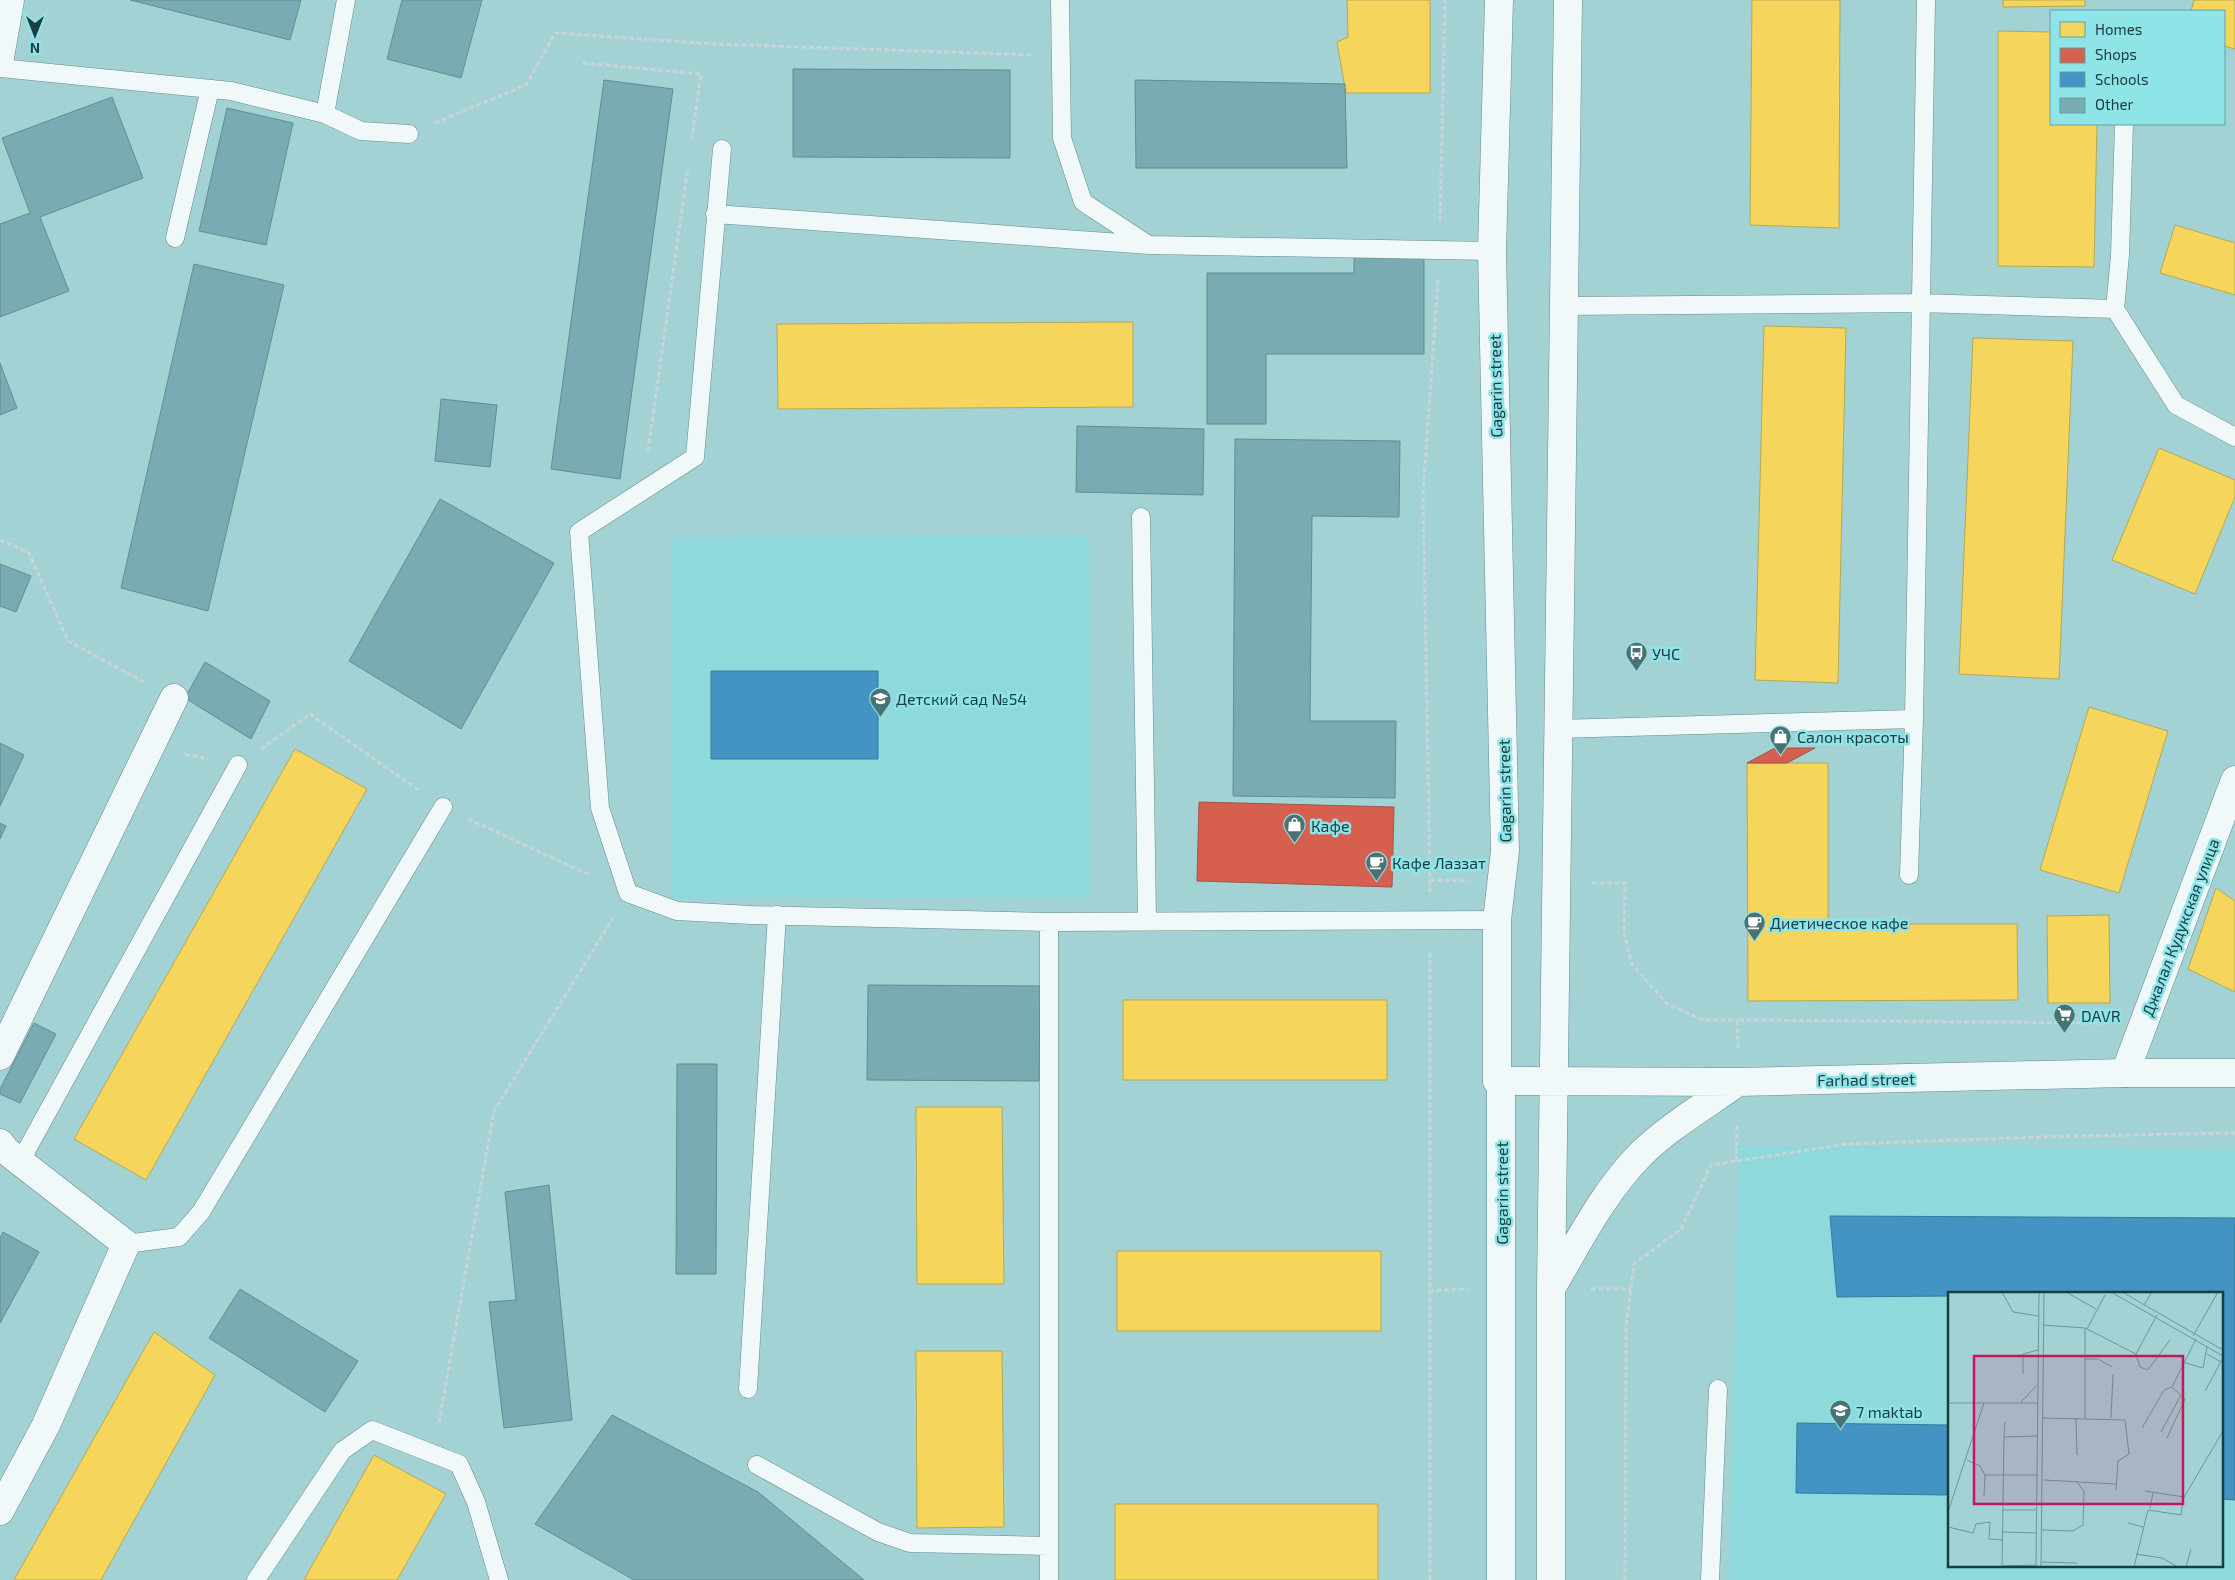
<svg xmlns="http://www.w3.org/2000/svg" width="2235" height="1580" viewBox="0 0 2235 1580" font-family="'Exo 2',sans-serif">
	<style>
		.built { fill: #8ed9dc; fill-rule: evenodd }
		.homes { fill: #f6d55c; stroke: #b4a854 }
		.shops { fill: #d6604d; stroke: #9e5649 }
		.schools { fill: #4393c3; stroke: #377a9c }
		.building { fill: #78abb2; stroke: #658c91 }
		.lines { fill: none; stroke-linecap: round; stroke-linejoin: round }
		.lane-casing { stroke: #67898b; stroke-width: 19 }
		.street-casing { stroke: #67898b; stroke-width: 29 }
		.secondary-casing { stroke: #67898b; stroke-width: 29 }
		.path { stroke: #c6d5d7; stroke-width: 3; stroke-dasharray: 5 2.5; stroke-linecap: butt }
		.lane { stroke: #f1f8f9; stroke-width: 18 }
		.street { stroke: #f1f8f9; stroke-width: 28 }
		.secondary { stroke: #f1f8f9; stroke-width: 28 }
		.labels { text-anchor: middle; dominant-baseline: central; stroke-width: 5; stroke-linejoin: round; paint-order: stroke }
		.street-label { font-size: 16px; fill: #1a3e40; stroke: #8fe4e8 }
		.poi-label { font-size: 16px; fill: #1a3e40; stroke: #8fe4e8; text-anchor: start }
		.inset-road { fill: none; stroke: #6c9799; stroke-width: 1 }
		.view { fill: #c2185b; fill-opacity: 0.15; stroke: #c2185b; stroke-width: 2.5 }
		.inset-edge { fill: none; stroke: #1a3e40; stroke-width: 2.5 }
	</style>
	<rect width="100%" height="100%" fill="#a3d2d4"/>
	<path class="built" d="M1089,536l1,361 -418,1 -1,-361z
		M1739,1145l496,5v430h-506zM1949,1294h272v272h-272z"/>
	<path class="homes" d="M1347,0h83v93h-84l-9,-51 11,-5z
		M1752,0h88l-1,228 -89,-3z
		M2003,0h82v6l-82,1z
		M2194,0h41v49l-11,-3v-35h-33z
		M1998,31l53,1v92h46l-3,143 -96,-1z
		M2175,225l60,18v52l-75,-22z
		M1133,322v85l-355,2 -1,-85z
		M1764,326l82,2 -8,355 -83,-3z
		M1973,338l100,3 -14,338 -100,-5z
		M2159,448l76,32v17l-40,97 -83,-34z
		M2089,707l79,24 -49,162 -79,-23z
		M295,749l72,40 -221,391 -72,-41z
		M1747,763h81v161h189l1,76 -270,1z
		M2216,888l19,13v91l-47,-23z
		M2109,915l1,88h-62l-1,-87z
		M1123,1000h264v80h-264z
		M916,1107h86l2,177h-87z
		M1117,1251h264v80h-264z
		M154,1332l61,43 -114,205h-87z
		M916,1351h86l2,176 -87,1z
		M374,1455l72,39 -49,86h-93z
		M1115,1504h263v76h-263z"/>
	<path class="shops" d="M1775,748h40l-28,15h-40z
		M1199,802l195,5 -2,80 -195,-6z"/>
	<path class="schools" d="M711,671h167v88h-167z
		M1830,1216l405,2v282l-14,-1v-205h-272v2l-112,1z
		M1797,1423l152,2v70l-153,-2z"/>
	<path class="building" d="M130,0h171l-11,40z
		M402,0h80l-21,78 -74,-19z
		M793,69l217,1v88l-217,-1z
		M604,80l69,9 -53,390 -69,-10z
		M1135,80l210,4 2,84h-211z
		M112,97l31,81 -103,39 29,74 -69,26v-93l30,-11 -28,-75z
		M227,108l66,15 -27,122 -67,-14z
		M1354,255h70v99h-158v70h-59v-151h147z
		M194,264l90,21 -76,326 -87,-23z
		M0,363l17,45 -17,7z
		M441,399l56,6 -7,62 -55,-6z
		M1077,426l127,3 -1,66 -127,-3z
		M1235,439l165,2 -1,76 -87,-1 -2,205h86l-1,77 -162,-2z
		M440,499l114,64 -93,166 -112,-68z
		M0,564l31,12 -15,36 -16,-6z
		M205,662l65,39 -19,38 -66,-41z
		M0,743l24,12 -24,51z
		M0,823l6,3 -6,13z
		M868,985l172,1 -1,95 -172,-1z
		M34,1023l22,11 -36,69 -20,-9v-5z
		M677,1064h40l-1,210h-40z
		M549,1185l23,235 -68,8 -15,-126 27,-2 -11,-108z
		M3,1232l36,20 -39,71v-85z
		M240,1289l118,72 -33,51 -116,-74z
		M612,1415l146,77 106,88h-230l-99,-56z"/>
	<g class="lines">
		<defs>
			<path id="lane" d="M1060,0l2,138 21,64 64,42
				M0,68l231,23 94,23 36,17 48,3
				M325,114l21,-114
				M722,149l-27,308 -116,75 21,276 28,85 49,18 74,4 298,7 448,-2
				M715,214l434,31 343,6
				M175,238l35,-149
				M1565,306l355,-3 195,6 61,96 59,32
				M2115,309l5,-54 4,-131
				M1141,517l6,404
				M1558,729l356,-10 12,-719
				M1909,875l5,-156
				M1049,922v658
				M20,1162l218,-397
				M126,1244l53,-7 22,-25 242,-405
				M748,1389l29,-474
				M757,1465l121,67 32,11 139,3
				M256,1580l86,-129 30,-21 87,34 17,38 23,78
				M1710,1580l8,-191"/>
			<path id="street" d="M0,57l10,-57
				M0,1056l174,-358
				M2125,1073l110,-293
				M0,1143l5,7 121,94 -80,181 -46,86"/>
			<path id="secondary" d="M1499,0l-7,251 13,600 -8,69v161l4,1v498
				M1497,1081l241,1 387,-9h110
				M1552,1287c27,-46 52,-96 90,-134 28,-27 64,-48 96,-71
				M1551,1580v-291l17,-1289"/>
		</defs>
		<use href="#lane" class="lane-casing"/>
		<use href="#street" class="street-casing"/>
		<use href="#secondary" class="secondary-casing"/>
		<path class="path" d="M583,63l118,11 -9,65
			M435,123l91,-38 29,-52 160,11 318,11
			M1440,221l5,-221
			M1438,280l-15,213 7,387 38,1
			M648,451l40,-284
			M0,540l29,13 39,88 76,41
			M261,749l49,-35 110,77
			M185,754l23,5
			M468,819l122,56
			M1430,880v12
			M1592,883h33l-1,51 8,30 34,39 37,17h34
			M1738,1048l-1,-28 371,3
			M1736,1161l1,-36
			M1591,1289h40
			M1429,1291l39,-2
			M439,1423l55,-312 119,-193
			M1430,1580v-629
			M1625,1580l1,-253 8,-63 47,-35 30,-64 136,-21 225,-8 163,-3"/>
		<use href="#lane" class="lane"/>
		<use href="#street" class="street"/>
		<use href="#secondary" class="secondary"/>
	</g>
	<defs>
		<symbol id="bus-pin" viewBox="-11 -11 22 30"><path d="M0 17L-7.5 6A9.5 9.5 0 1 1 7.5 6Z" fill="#4a7274" stroke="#8fe4e8"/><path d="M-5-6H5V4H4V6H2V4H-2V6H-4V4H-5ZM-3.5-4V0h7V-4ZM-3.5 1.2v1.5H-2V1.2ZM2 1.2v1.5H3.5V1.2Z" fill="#fff"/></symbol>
		<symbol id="school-pin" viewBox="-11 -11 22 30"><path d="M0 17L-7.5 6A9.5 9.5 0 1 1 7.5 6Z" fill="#4a7274" stroke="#8fe4e8"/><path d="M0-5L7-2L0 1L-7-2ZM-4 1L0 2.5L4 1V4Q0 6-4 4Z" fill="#fff"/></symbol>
		<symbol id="shop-pin" viewBox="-11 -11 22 30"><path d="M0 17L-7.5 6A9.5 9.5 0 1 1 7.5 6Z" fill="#4a7274" stroke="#8fe4e8"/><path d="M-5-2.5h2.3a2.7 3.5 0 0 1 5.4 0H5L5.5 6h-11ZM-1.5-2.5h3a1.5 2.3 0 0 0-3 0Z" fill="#fff"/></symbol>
		<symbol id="cafe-pin" viewBox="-11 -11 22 30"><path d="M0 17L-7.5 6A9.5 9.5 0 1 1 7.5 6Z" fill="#4a7274" stroke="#8fe4e8"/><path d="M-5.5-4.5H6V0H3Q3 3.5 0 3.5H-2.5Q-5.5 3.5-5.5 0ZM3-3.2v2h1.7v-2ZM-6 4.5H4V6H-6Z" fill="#fff"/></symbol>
		<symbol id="supermarket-pin" viewBox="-11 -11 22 30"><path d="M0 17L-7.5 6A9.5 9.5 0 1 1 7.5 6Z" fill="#4a7274" stroke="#8fe4e8"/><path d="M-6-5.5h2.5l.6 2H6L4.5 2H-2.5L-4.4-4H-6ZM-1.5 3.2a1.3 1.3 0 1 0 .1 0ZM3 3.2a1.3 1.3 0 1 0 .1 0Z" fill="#fff"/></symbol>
	</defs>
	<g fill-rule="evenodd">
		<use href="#bus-pin" x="1624" y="640" width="25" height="34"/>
		<use href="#school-pin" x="868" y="686" width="25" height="34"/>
		<use href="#shop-pin" x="1768" y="724" width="25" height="34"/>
		<use href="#shop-pin" x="1282" y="812" width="25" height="34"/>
		<use href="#cafe-pin" x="1364" y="850" width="25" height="34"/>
		<use href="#cafe-pin" x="1742" y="910" width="25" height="34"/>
		<use href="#supermarket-pin" x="2052" y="1002" width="25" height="34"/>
		<use href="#school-pin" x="1828" y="1398" width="25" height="34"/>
	</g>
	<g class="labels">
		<g class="street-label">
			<text transform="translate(1495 386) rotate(-91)">Gagarin street</text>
			<text transform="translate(1504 791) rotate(-91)">Gagarin street</text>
			<text transform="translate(2180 927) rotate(-69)">Джалал Кудукская улица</text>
			<text transform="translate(1866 1079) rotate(-1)">Farhad street</text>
			<text transform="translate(1501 1193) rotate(-90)">Gagarin street</text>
		</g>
		<g class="poi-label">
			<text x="1652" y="653">УЧС</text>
			<text x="896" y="698">Детский сад №54</text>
			<text x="1797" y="736">Салон красоты</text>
			<text x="1311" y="825">Кафе</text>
			<text x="1392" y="862">Кафе Лаззат</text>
			<text x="1770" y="922">Диетическое кафе</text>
			<text x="2081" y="1015">DAVR</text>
			<text x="1856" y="1411">7 maktab</text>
		</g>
	</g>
	<g transform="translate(1948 1292)">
		<rect width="275" height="275" fill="#a3d2d4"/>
		<path class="inset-road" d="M54,0l11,20 26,4M118,0l30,17M163,0l112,64M174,0l101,58M196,13l8,-13M95,33l42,3M139,37l18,-34M245,44l25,-44M188,62l4,13 8,3 22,-30M259,62l14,8M137,67h13l14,8M235,70l20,6 4,-21M75,82v-20l15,-4M257,99l18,-33M73,110l16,-17M0,111h90M95,126l82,2 4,34 -11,7 -2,29M128,126l1,37M137,126v-90l51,26 21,-39M163,126l2,-44M194,136l22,-38 8,-3M213,140l20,-37M56,145l1,-15M219,146l18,-39 -13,-12 24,-48M19,168l13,6 5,9h52M96,188l72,4M197,199l39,6M36,204l1,-21M202,216l3,-15M55,218h33M0,220l36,-109M180,231l15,4M0,235l25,6 3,-9 14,-2 -1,17 14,1M94,238l31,1 10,-6 1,-34 -8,-10M55,240l33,1M188,262l26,4 16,9M93,270l36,1M54,274l34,-1M54,275l2,-130 34,-1M88,275l3,-275M93,275l3,-275M186,275l14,-57 33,5 2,-16 40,-68M238,275l5,-18"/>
		<path class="view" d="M26,64h209v148h-209z"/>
		<rect width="275" height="275" class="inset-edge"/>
	</g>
	<rect x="2050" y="10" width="175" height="115" fill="#8fe4e8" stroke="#60a2a5"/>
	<rect x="2060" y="22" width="25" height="15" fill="#f6d55c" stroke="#60a2a5"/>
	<text x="2095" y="35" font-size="15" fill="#1a3e40">Homes</text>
	<rect x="2060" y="48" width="25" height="15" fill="#d6604d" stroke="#60a2a5"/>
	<text x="2095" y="60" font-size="15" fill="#1a3e40">Shops</text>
	<rect x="2060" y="72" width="25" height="15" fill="#4393c3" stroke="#60a2a5"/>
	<text x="2095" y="85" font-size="15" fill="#1a3e40">Schools</text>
	<rect x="2060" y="98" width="25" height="15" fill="#78abb2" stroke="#60a2a5"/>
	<text x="2095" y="110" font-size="15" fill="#1a3e40">Other</text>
	<g transform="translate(35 35) rotate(180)" stroke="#8fe4e8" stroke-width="4" paint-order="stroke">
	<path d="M0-4L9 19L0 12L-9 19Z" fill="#1a3e40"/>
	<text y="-8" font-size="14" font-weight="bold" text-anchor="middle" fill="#1a3e40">N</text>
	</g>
</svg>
